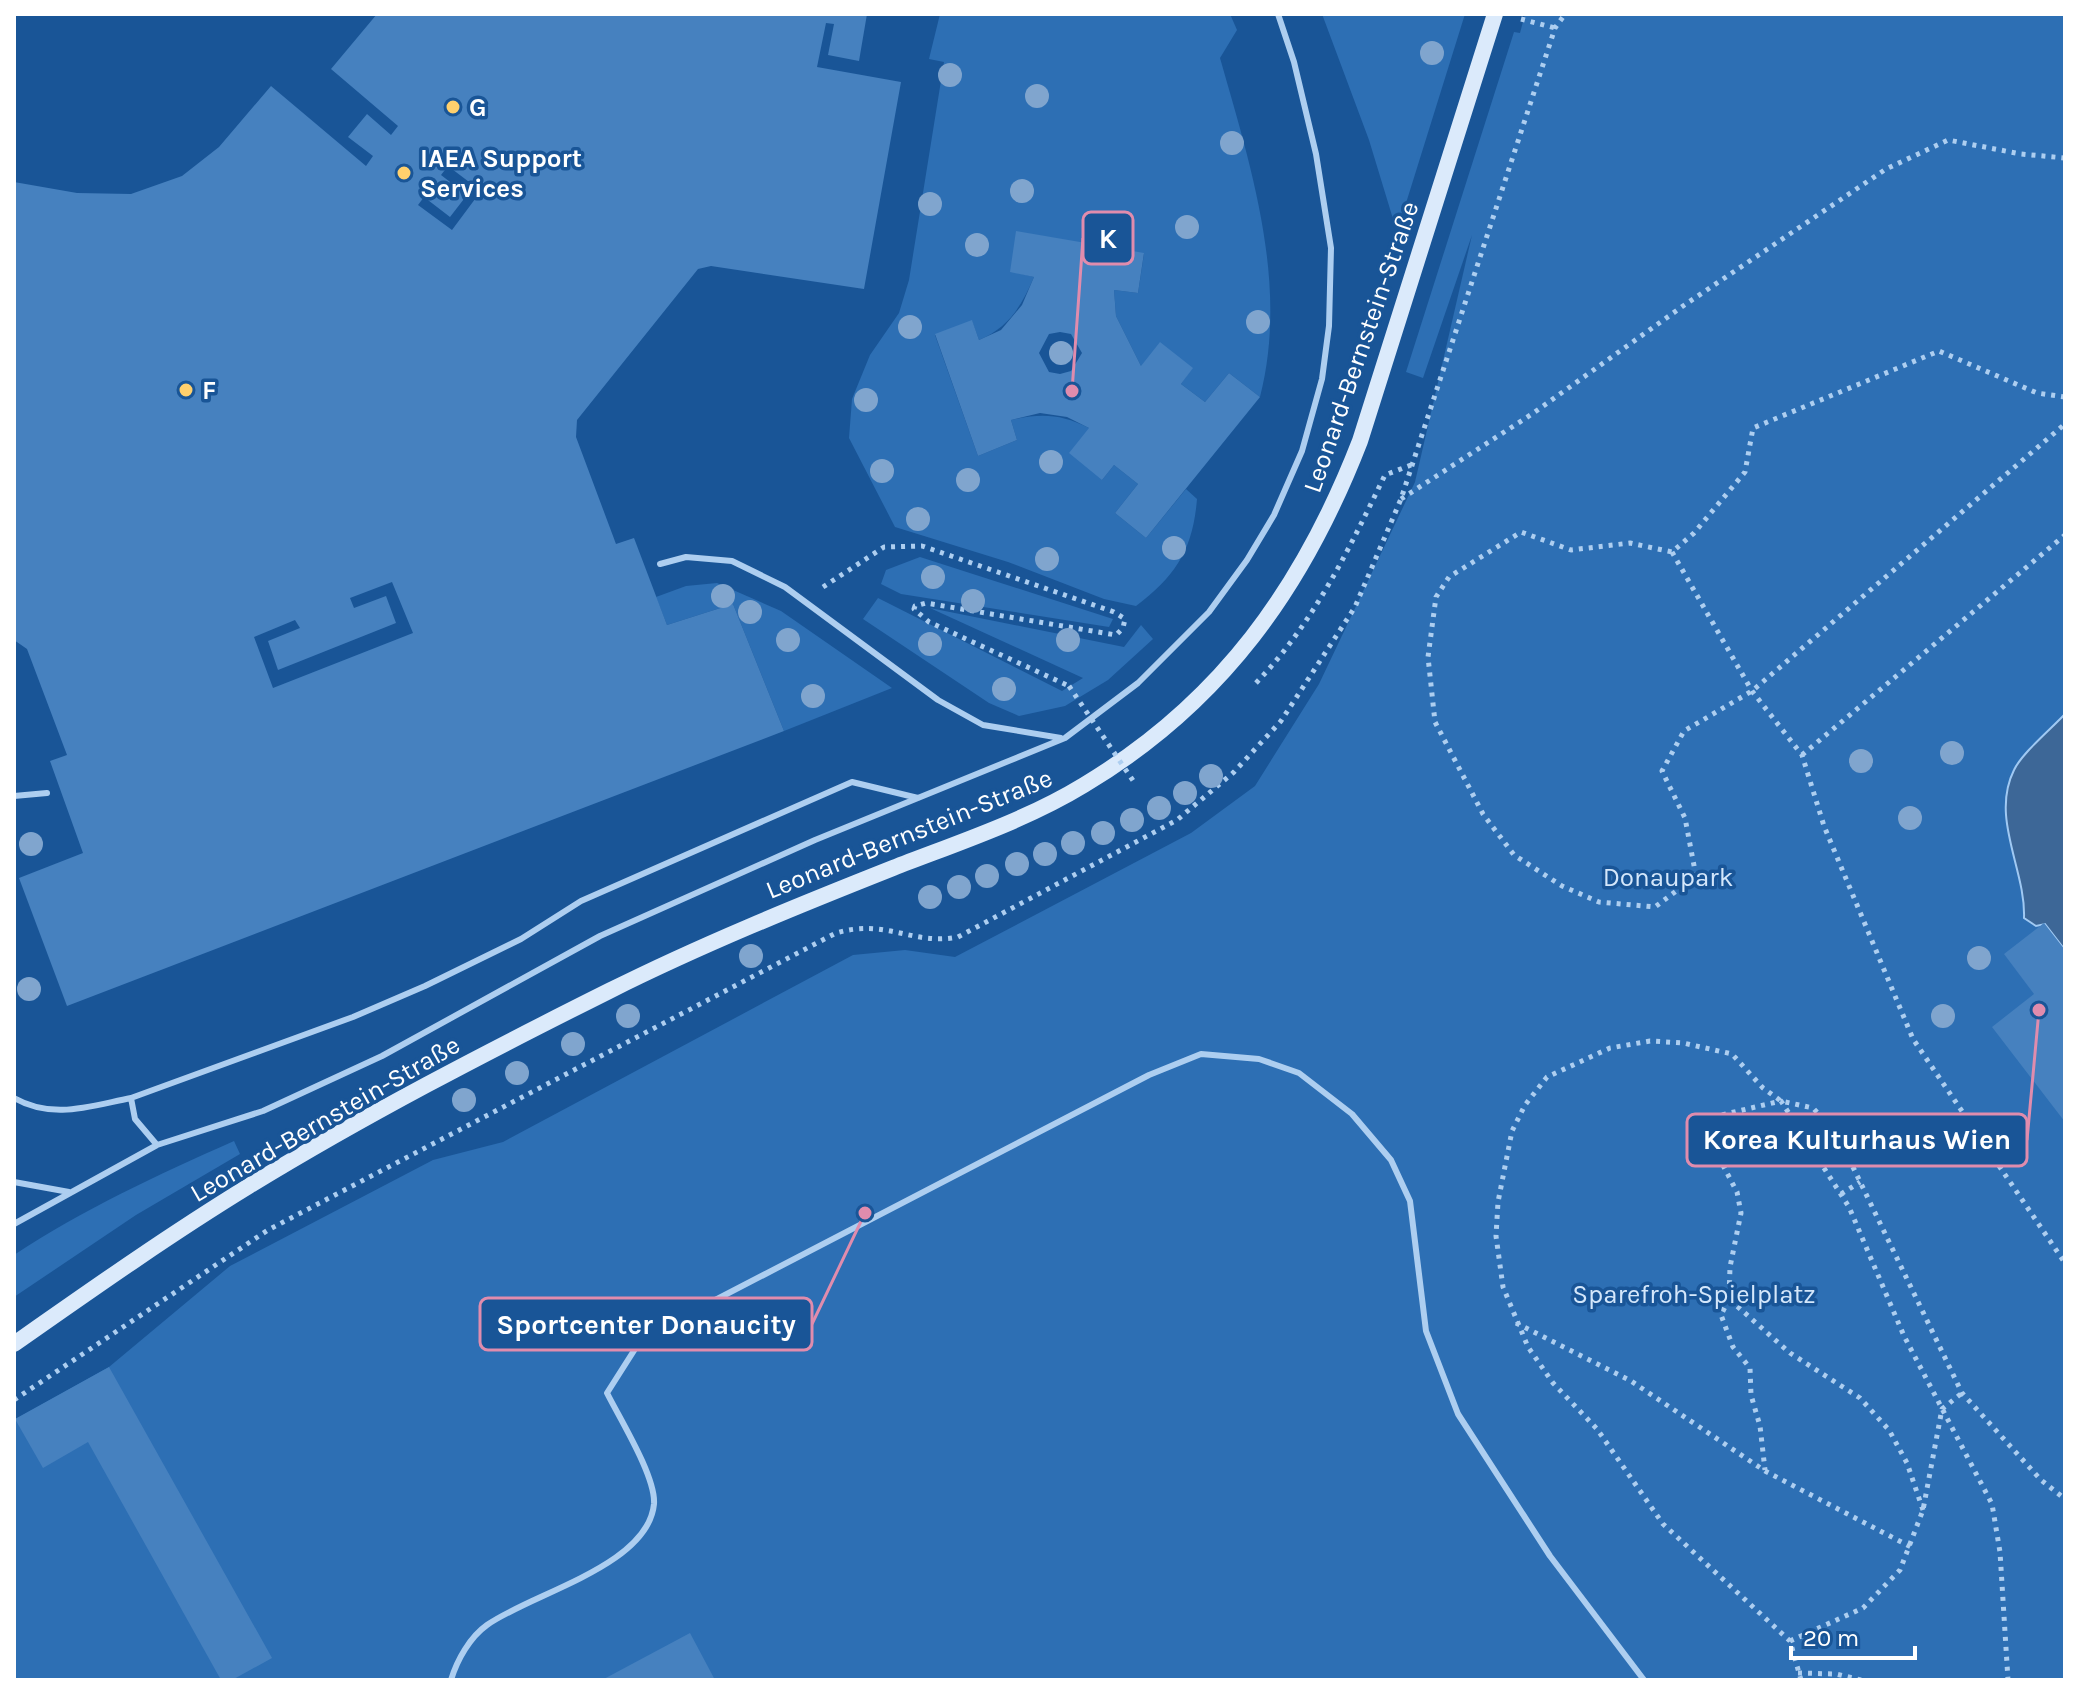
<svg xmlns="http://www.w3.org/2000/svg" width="2079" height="1694" viewBox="0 0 2079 1694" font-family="Karla,sans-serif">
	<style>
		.green { fill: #2d6fb4 }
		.water { fill: #3d6797; stroke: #a0c9f3; stroke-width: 2 }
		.building { fill: #4681bf; fill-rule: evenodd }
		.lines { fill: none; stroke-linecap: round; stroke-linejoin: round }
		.path { stroke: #adcef0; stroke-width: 5; stroke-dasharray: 4 6; stroke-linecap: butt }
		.service { stroke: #adcef0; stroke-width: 6 }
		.secondary { stroke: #dbeafb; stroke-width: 16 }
		.path-bridge { stroke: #adcef0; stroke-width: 5; stroke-dasharray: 4 6; stroke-linecap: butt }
		.tree { fill: #80a5ce }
		.poi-dot { fill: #ffd06d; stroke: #195597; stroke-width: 3 }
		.labels { text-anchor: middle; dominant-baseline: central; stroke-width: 7; stroke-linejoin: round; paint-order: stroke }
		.poi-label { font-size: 26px; font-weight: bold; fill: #fff; stroke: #195597; text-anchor: start }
		.street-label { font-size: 26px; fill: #fff; stroke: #195597 }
		.park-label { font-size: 26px; fill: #d4e7fb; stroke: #195597 }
		.leader { fill: none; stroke: #e08cad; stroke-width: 3 }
		.callout-dot { fill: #e08cad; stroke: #195597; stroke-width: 3 }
		.callout { fill: #195597; stroke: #e08cad; stroke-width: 3 }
		.callout-label { font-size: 28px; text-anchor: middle; font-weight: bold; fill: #fff }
	</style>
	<rect width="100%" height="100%" fill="#195597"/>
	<path class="green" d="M940,14h290l7,16 -17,28c31,109 69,226 40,339l-31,-24 -24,29 -24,-18 11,-16 -51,-2 -25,-50 -2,-26 24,3 6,-39 -134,17 24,6c-13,30 -25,50 -55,63l-7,-19 -37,14 43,121 39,-16 -6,-20c30,-7 50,-6 78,8l13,52 12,-15 24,19 -23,29 31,25 40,-49 11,10c-4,50 -21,77 -61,107l-32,-7 -96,-37 -113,-35 -46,-89 3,-39 18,-44 29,-42 10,-33 35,-218 -15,-3z
		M1322,14h143l-68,218 -28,-92z
		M1525,14h540v1666h-2051v-260l95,-53 121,-101 203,-106 70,-18 350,-187 52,-5 50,7 236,-124 64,-47 64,-102 96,-202 57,-247 -49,143 -17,-6 108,-340 6,1z
		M920,557l193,62 -4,8 -208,-33 -20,-10 5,-14z
		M717,583l64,28 111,77 -108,43 -51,-127 -66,21 -11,-28 30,-11z
		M878,598l184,93 21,-13 -153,-70 194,39 17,-22 12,14 -45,41 -43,26 -46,10 -30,-13 -126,-84z
		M234,1141l6,13 -104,61 -122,82v-42c70,-46 143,-80 220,-114z"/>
	<path class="water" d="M2065,714v236l-20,-26 -9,2 -12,-8c2,-48 -34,-100 -10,-148 8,-17 37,-41 51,-56z"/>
	<path class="building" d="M377,14h490l-8,47 -31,-6 6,-31 -8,-1 -9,44 84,15 -37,207 -153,-23 -13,3 -121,151 -1,17 40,107 18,-6 33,87 66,-21 51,127 -717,275 -48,-128 64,-25 -33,-92 17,-6 -40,-106 -13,-9v-458l63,11 54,1 51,-18 37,-29 52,-61 95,80 7,-10 -25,-19 19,-23 24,21 7,-9 -67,-57zM448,166l33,25 -29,39 -34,-25 6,-8 26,20 17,-22 -26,-20zM392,582l21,51 -140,55 -19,-51 41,-17 5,8 -32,13 10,29 118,-47 -10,-27 -32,12 -4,-10z
		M1016,231l128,22 -6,40 -24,-3 2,26 25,50 19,-24 33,26 -12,16 24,18 24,-29 31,24 -114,141 -31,-25 23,-29 -24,-19 -12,15 -33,-27 20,-25 -22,-11 -27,-4 -29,7 6,20 -39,16 -43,-122 37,-14 7,20 22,-10 21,-25 12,-28 -24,-5zM1060,332l11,2 11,19 -11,18 -11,3 -11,-2 -10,-19 10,-19z
		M2044,923l21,27v172l-73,-95 42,-33 -30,-40z
		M109,1367l163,291 -40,22h-11l-133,-238 -45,26 -28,-49z
		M690,1633l25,47h-113z"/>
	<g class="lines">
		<path class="path" d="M1521,19l34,9
			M2065,397l-28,-4 -98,-42 -186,77 -8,44 -51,61 -22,19 -42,-9 -59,7 -50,-18 -72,45 -13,20 -8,60 7,65 48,92 31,41 48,31 37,16 56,5 41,-31 -11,-58 -23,-47 22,-40 68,-40 313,-267
			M1401,499l131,-85 151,-108 203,-137 62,-29 73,14 44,4
			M1672,552l80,139 50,64 22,71 89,213 152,224
			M823,587l61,-40 38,-1 192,66 11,7 -2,9 -7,7 -190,-32 -11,3 -1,3 15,13 140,64
			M1256,683c58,-60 93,-134 129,-208l26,-10
			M1802,755l263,-220
			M1841,1194l19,-12
			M1729,1299l-8,16 12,32 17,21 1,27 9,31 5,44
			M1516,1323l115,58 134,90 146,76
			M14,1400l254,-170 568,-297c51,-15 76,13 122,4l219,-117 57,-48 47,-51 74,-114 46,-108 154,-471 10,-14
			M1923,1510l-16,-47 -18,-33 -29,-32 -70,-45 -61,-54 1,-32 11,-54 -4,-21 -21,-40 1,-36 64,-15 68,106 55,129 88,168 8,48 8,128
			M1790,1641l73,-33 37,-38 23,-60 19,-101 20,-16
			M1798,1673l38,1 25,6
			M1801,1680l-11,-39 -127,-117 -66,-95 -44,-46 -25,-36 -25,-60 -7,-51 2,-34 14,-71 13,-26 22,-28 63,-29 40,-7 33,2 49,11 31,34 18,13 32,7 24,26 125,259 79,87 24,19"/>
		<path class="service" d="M660,564l26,-7 46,4 53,26 153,113 45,25 78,13
			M14,796l33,-3
			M14,1098c39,22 76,8 117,0
			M157,1145l-22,-26 -4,-21 222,-81 72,-31 96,-47 60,-38 271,-119 66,16
			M14,1182l55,10
			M14,1224l143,-79 106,-34 119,-55 218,-120 215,-96 250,-102 73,-55 71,-71 38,-52 27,-45 28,-64 20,-72 7,-53 2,-78 -15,-94 -22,-92 -16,-48
			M451,1680c6,-20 19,-43 36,-55 45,-32 161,-59 167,-121 2,-27 -34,-85 -47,-111l35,-55 507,-263 52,-21 58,5 40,14 53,41 39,46 19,41 16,130 32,83 92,142 94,124"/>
		<path class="secondary" d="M14,1344c77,-54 155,-109 235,-158 116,-71 238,-134 360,-195 92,-46 188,-85 284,-123 64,-25 132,-47 191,-83 137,-82 219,-197 276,-344l135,-427"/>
		<path class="path-bridge" d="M1069,686l67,99"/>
	</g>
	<g class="tree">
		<circle cx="1432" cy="53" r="12"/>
		<circle cx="950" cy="75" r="12"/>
		<circle cx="1037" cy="96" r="12"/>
		<circle cx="1232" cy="143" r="12"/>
		<circle cx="1022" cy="191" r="12"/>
		<circle cx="930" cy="204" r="12"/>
		<circle cx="1187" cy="227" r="12"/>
		<circle cx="977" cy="245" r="12"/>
		<circle cx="1258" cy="322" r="12"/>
		<circle cx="910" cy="327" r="12"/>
		<circle cx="1061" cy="353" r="12"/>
		<circle cx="866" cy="400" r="12"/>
		<circle cx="1051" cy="462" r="12"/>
		<circle cx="882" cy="471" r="12"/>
		<circle cx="968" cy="480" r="12"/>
		<circle cx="918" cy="519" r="12"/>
		<circle cx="1174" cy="548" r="12"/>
		<circle cx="1047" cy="559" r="12"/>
		<circle cx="933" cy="577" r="12"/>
		<circle cx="723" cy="596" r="12"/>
		<circle cx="973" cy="601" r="12"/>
		<circle cx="750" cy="612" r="12"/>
		<circle cx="788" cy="640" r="12"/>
		<circle cx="1068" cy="640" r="12"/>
		<circle cx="930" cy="644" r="12"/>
		<circle cx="1004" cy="689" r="12"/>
		<circle cx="813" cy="696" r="12"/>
		<circle cx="1952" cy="753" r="12"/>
		<circle cx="1861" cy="761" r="12"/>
		<circle cx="1211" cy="776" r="12"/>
		<circle cx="1185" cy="793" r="12"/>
		<circle cx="1159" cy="808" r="12"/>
		<circle cx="1910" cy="818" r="12"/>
		<circle cx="1132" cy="820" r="12"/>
		<circle cx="1103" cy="833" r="12"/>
		<circle cx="1073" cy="843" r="12"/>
		<circle cx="31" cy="844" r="12"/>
		<circle cx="1045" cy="854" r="12"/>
		<circle cx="1017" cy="864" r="12"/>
		<circle cx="987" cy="876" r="12"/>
		<circle cx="959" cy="887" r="12"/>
		<circle cx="930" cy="897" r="12"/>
		<circle cx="751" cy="956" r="12"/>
		<circle cx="1979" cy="958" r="12"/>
		<circle cx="29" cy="989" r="12"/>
		<circle cx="628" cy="1016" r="12"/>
		<circle cx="1943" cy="1016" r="12"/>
		<circle cx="573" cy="1044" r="12"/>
		<circle cx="517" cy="1073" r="12"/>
		<circle cx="464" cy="1100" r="12"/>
	</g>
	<g class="poi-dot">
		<circle cx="453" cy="107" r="8"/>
		<circle cx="404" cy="173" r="8"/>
		<circle cx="186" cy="390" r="8"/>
	</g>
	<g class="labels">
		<g class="poi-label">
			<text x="469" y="107">G</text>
			<text x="420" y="158">IAEA Support<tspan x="420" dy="30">Services</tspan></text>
			<text x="202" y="390">F</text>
		</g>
		<g class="street-label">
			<text transform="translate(1361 347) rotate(-71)">Leonard-Bernstein-Straße</text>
			<text transform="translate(909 834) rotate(-22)">Leonard-Bernstein-Straße</text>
			<text transform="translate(325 1119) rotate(-30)">Leonard-Bernstein-Straße</text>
		</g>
		<g class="park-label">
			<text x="1668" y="877">Donaupark</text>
			<text x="1694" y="1294">Sparefroh-Spielplatz</text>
		</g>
	</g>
	<path class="leader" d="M1072 391L1083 238M2039 1010L2027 1140M865 1213L812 1324"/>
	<g class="callout-dot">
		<circle cx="1072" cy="391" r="8"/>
		<circle cx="2039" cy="1010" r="8"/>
		<circle cx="865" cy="1213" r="8"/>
	</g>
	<g class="callout">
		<rect x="1083" y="212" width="50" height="52" rx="8"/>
		<rect x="1687" y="1114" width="340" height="52" rx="8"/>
		<rect x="480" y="1298" width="332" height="52" rx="8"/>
	</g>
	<g class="callout-label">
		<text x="1108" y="248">K</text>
		<text x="1857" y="1149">Korea Kulturhaus Wien</text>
		<text x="646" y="1334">Sportcenter Donaucity</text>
	</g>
	<rect width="2079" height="1694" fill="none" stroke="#ffffff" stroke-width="32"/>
	<path d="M1791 1646v12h124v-12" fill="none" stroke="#ffffff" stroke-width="4"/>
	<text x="1803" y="1646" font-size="24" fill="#ffffff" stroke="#195597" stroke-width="6" paint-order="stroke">20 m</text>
</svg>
